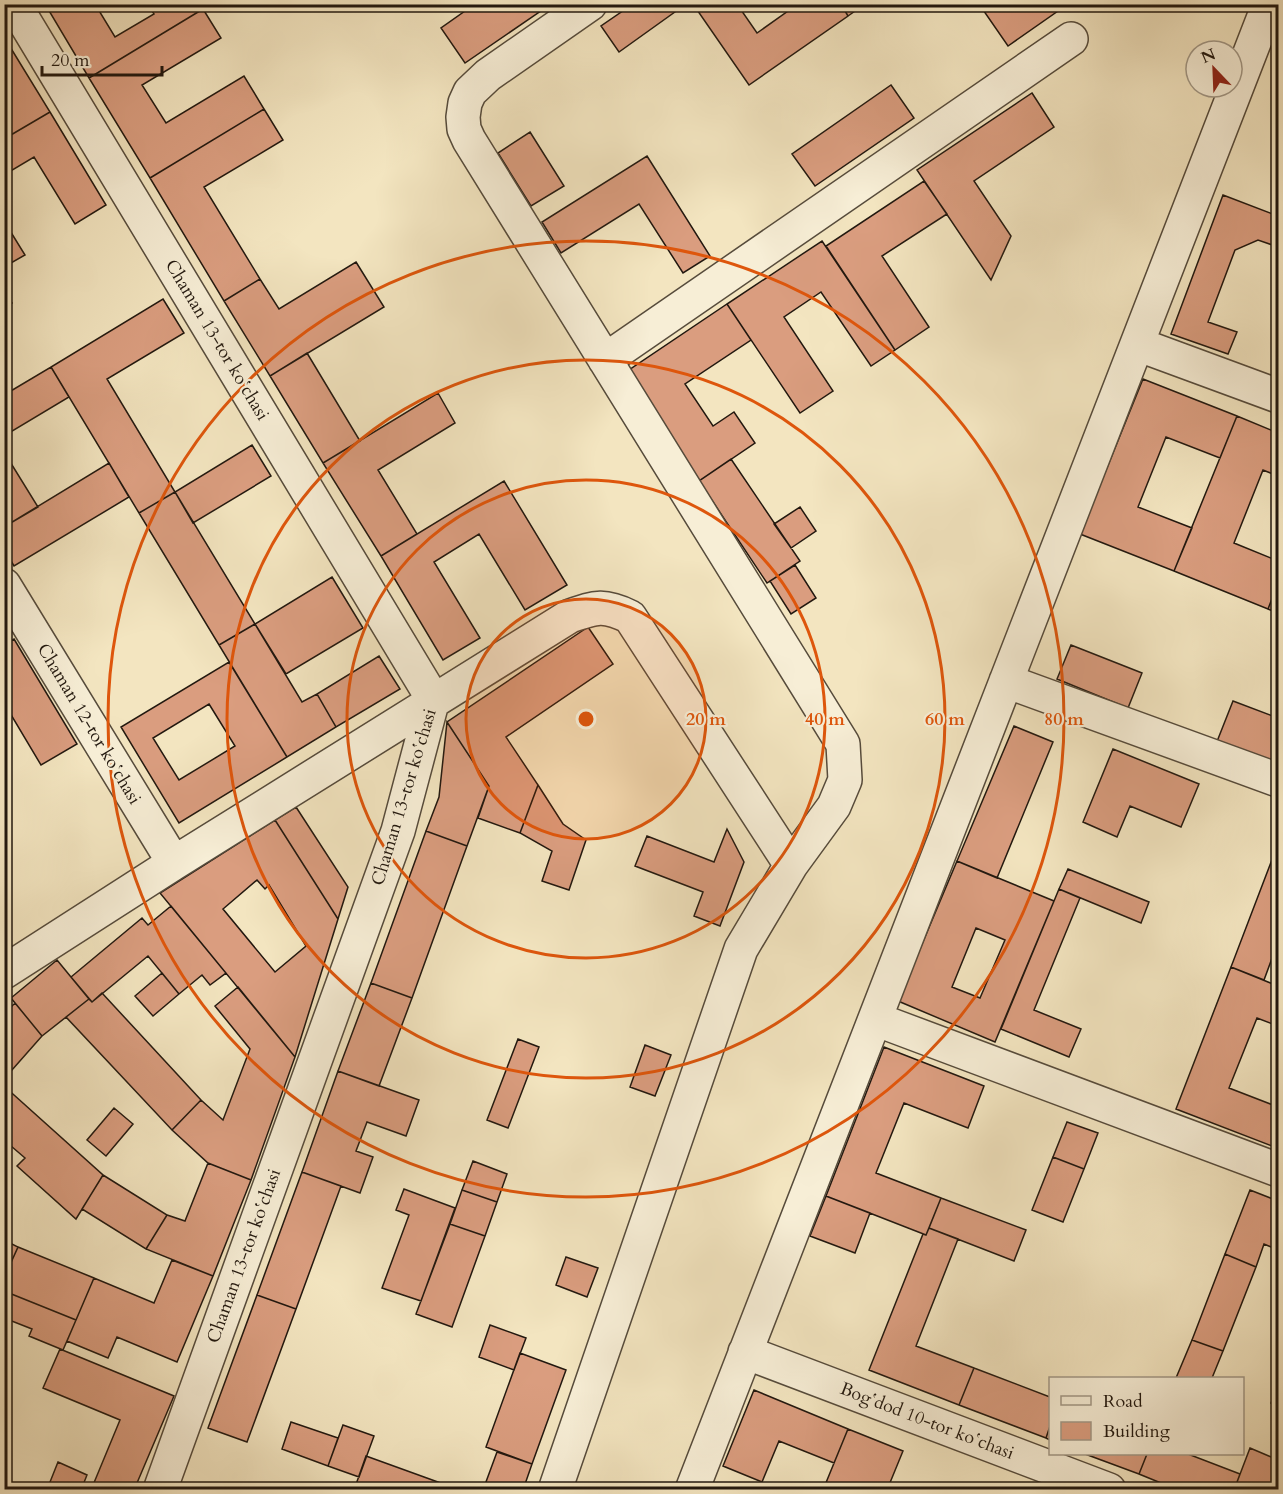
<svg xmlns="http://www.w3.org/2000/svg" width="1283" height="1494" viewBox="0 0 1283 1494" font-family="Cardo,serif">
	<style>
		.building { fill: #da9d7f; stroke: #22180f; stroke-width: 1.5; fill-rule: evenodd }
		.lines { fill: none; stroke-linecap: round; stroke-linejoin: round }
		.minor-casing { stroke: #564b3b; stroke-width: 36 }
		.minor { stroke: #f7eed6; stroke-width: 33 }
		.ring { fill: none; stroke: #de560c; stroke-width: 3 }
		.labels { text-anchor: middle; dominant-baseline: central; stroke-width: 4.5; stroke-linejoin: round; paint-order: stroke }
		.street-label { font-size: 18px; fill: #22180f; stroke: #f7eed6 }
		.centre { fill: #de560c; stroke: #f7eed6; stroke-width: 3 }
		.ring-label { font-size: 18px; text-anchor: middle; font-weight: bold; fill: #de560c; stroke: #f7eed6; stroke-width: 4.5; stroke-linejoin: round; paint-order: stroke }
	</style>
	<rect width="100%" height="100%" fill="#f3e5c0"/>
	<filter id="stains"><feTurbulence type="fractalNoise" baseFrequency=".00333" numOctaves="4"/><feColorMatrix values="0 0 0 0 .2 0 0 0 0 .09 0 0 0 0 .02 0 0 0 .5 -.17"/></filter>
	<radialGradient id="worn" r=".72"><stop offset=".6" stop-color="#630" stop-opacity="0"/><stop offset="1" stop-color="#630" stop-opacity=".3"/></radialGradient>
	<path class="building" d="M45,4h50l20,33 39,-23 -6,-10h52l3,5 -114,69z
		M475,4h76l-86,59 -24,-35z
		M633,4h53l-67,48 -18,-26z
		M693,4h44l20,29 41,-29h43l7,12 -99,69z
		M841,4h24l-17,12z
		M979,4h89l-60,42z
		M203,9l18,29 -79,47 24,38 78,-47 20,33 -114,69 -61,-100z
		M4,37l46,75 -46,27z
		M891,85l23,33 -99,68 -23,-32z
		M1032,93l22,34 -80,54 37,55 -20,44 -74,-110z
		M264,109l19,31 -79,47 56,92 -36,22 -74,-123z
		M50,112l56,93 -31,19 -41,-67 -30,18v-36z
		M530,132l34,54 -33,20 -33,-53z
		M647,156l63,100 -27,17 -44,-69 -78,49 -19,-31z
		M924,181l23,33 -65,42 47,71 -34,23 -69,-104z
		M1223,195l55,21v31l-20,-7 -23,10 -27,72 29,10 -9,22 -57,-20z
		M4,221l21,34 -21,12z
		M822,241l73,109 -24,16 -50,-74 -37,25 49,74 -33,22 -73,-109z
		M356,262l28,45 -114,69 -46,-75 36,-22 19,30z
		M4,291l8,12 -8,4z
		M163,299l21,34 -77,46 68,113 -36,21 -88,-146z
		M727,304l24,36 -66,44 28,42 21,-14 21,31 -56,38 -73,-109z
		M307,353l53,88 -37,22 -53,-87z
		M51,367l18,30 -65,39v-41z
		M1143,379l94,37 -17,42 -54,-21 -28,70 54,21 -18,43 -94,-37z
		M438,393l17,30 -77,47 39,64 -36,22 -58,-93z
		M1237,416l41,17v43l-15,-6 -29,73 44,18v22l-10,26 -94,-38z
		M252,445l19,31 -78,47 -18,-31z
		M4,452l34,55 -34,20z
		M731,459l69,102 -33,22 -68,-102z
		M109,463l20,34 -115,69 -10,-17v-22z
		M504,481l63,104 -42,25 -46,-76 -45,28 46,76 -37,22 -62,-104z
		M175,492l80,132 -36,21 -80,-132z
		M800,507l16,24 -25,17 -17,-24z
		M795,565l21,33 -25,16 -21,-33z
		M332,577l31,51 -77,46 -31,-50z
		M1278,583v30l-10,-4z
		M255,624l47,78 15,-8 19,33 -49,30 -68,-112z
		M588,627l25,37 -107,73 32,48 -18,48 -42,-15 11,-32 -42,-64z
		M14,639l63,105 -36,21 -37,-62v-58z
		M1071,645l71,28 -14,35 -71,-29z
		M379,656l21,33 -64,38 -19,-33z
		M229,662l58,95 -108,66 -58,-96zM209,704l26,42 -56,34 -26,-42z
		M1233,701l45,17v49l-62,-23z
		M447,722l42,64 -22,60 -41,-15 13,-34z
		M1014,726l39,16 -56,136 -40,-17z
		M1113,749l86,35 -18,43 -51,-21 -13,31 -34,-15z
		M538,785l25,39 23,16 -17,50 -27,-9 10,-30 -32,-18z
		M296,807l52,80 -10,32 -63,-99z
		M275,820l63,99 -43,138 -135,-164zM257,880l8,9 4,-4 37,61 -31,26 -52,-63z
		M727,829l17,33 -24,64 -26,-10 9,-24 -68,-26 12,-30 67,26z
		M426,831l41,15 -55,152 -41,-15z
		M1278,844v98l-14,38 -33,-13z
		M957,861l97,40 -59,141 -97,-41zM976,928l29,12 -25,58 -28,-11z
		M1068,869l81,33 -8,21 -82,-34z
		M1059,889l21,9 -46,112 47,19 -12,28 -68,-28z
		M171,906l55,67 -16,12 -8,-10 -23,19 -31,-38 -56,46 -21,-25 71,-59 6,7z
		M57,960l32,39 -47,37 -31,-38z
		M1231,967l47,19v40l-21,-8 -28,70 49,19v22l-6,17 -96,-37z
		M162,973l17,21 -26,22 -18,-20z
		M371,983l41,15 -33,88 -41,-15z
		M238,987l57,70 -44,123 -43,-17 -36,-33 29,-30 22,20 27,-71 -35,-43z
		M102,993l99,107 -29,30 -106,-113 23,-18 3,3z
		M15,1003l27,33 -38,43v-65z
		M518,1039l21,8 -31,81 -21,-8z
		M645,1045l26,10 -16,41 -25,-9z
		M884,1047l100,39 -16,42 -64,-25 -28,70 65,25 -15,37 -100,-39z
		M338,1071l81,29 -13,36 -39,-14 -11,29 17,6 -13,36 -58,-21z
		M4,1086l99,89 -27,44 -59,-53 8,-8 -21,-18z
		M114,1108l19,16 -27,32 -19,-16z
		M1067,1122l31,11 -14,36 -31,-12z
		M1053,1157l31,12 -21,53 -31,-12z
		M473,1161l34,13 -10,28 -35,-12z
		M208,1163l43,17 -38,96 -67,-27 21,-34 18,6z
		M302,1172l39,14 -45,123 -39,-14z
		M103,1175l64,40 -21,34 -64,-40z
		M404,1189l51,19 -34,93 -39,-13 27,-73 -13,-5z
		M462,1190l35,12 -12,34 -35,-12z
		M1250,1190l28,11v49l-14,-6 -8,23 -31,-13z
		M826,1196l44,17 -15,40 -45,-17z
		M941,1198l85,32 -12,31 -85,-33z
		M450,1224l35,12 -33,91 -36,-13z
		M929,1228l29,11 -42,107 58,22 -15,37 -90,-35 54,-136 3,1z
		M4,1240l14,7 -14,31z
		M18,1247l76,31 -18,42 -72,-29v-13z
		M1225,1254l31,13 -33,84 -31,-11z
		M566,1257l32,11 -11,29 -31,-12z
		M172,1260l41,16 -36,86 -60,-25 -9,21 -41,-17 27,-63 60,25z
		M4,1291l72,29 -13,30 -34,-14 3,-7 -28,-11z
		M257,1295l39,14 -49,133 -39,-14z
		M490,1325l36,13 -12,32 -35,-13z
		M1192,1340l31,11 -11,27h-36z
		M60,1349l114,47 -40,94h-43l29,-70 -77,-32z
		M520,1353l46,17 -34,94 -46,-17z
		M974,1368l76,29v29l-4,12 -87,-33z
		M1278,1385v21l-7,-3z
		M754,1390l94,39 -14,34 -55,-22 -17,41 -39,-16z
		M291,1422l47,16 -10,28 -46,-17z
		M343,1425l31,11 -15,41 -31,-11z
		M1050,1426v14l-4,-2z
		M848,1429l55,22 -16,39h-64z
		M1250,1448l28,12v30h-44z
		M497,1452l35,12 -9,26h-40z
		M1085,1454h62l-8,20z
		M1147,1454h41l52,20 -6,16h-56l-39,-16z
		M366,1456l94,34h-106z
		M58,1462l29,13 -6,15h-26l-7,-3z"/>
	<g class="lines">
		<defs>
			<path id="minor" d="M14,4l419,695 -35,132 -238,659
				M1137,344l141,52
				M605,360l466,-321
				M4,585l170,278
				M1006,681l272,99
				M4,972l170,-109 396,-247c26,-9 34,-12 60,1l161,248
				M875,1019l403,151
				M745,1352l364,138
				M555,1490l186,-541 50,-84 43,-59 11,-26 -2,-36 -374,-604 -5,-11 -1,-12 2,-14 5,-11 18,-17 102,-71
				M692,1490l577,-1486"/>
		</defs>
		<use href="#minor" class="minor-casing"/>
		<use href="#minor" class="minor"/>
	</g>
	<circle cx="586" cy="719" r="120" fill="#de560c" fill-opacity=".12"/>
	<g class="ring">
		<circle cx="586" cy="719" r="120"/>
		<circle cx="586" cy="719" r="239"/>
		<circle cx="586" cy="719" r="359"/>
		<circle cx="586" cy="719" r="478"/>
	</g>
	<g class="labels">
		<g class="street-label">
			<text transform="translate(217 340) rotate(59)">Chaman 13-tor koʻchasi</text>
			<text transform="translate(89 724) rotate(59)">Chaman 12-tor koʻchasi</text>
			<text transform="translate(404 797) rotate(-73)">Chaman 13-tor koʻchasi</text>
			<text transform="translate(244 1256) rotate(-70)">Chaman 13-tor koʻchasi</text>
			<text transform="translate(927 1421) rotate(21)">Bogʻdod 10-tor koʻchasi</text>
		</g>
	</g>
	<circle cx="586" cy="719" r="9" class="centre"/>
	<g class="ring-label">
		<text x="706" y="725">20 m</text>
		<text x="825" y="725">40 m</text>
		<text x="945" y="725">60 m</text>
		<text x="1064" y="725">80 m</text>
	</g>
	<rect width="1283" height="1494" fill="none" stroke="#f3e5c0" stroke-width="24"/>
	<rect x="6" y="6" width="1271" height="1482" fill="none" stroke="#22180f" stroke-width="3"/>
	<rect x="12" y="12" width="1259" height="1470" fill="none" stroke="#22180f" stroke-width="1.5"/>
	<rect x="1049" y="1377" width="195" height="78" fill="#f7eed6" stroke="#a29886" stroke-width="1.5"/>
	<rect x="1061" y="1396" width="30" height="9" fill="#f7eed6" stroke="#a29886" stroke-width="1.5"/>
	<text x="1103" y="1407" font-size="18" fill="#22180f">Road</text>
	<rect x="1061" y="1422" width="30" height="18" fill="#da9d7f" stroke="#a29886" stroke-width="1.5"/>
	<text x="1103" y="1437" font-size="18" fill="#22180f">Building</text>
	<g transform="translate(1214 69) rotate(337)"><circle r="28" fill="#f7eed6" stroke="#a29886" stroke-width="1.5"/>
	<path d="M0-4.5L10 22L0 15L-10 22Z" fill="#8f2418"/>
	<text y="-9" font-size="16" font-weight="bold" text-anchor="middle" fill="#22180f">N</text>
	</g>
	<path d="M42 66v9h120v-9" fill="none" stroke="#22180f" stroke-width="3"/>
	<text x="51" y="66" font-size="18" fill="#22180f" stroke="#f7eed6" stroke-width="4.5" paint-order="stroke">20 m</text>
	<rect width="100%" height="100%" filter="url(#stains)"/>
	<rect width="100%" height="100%" fill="url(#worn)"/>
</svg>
